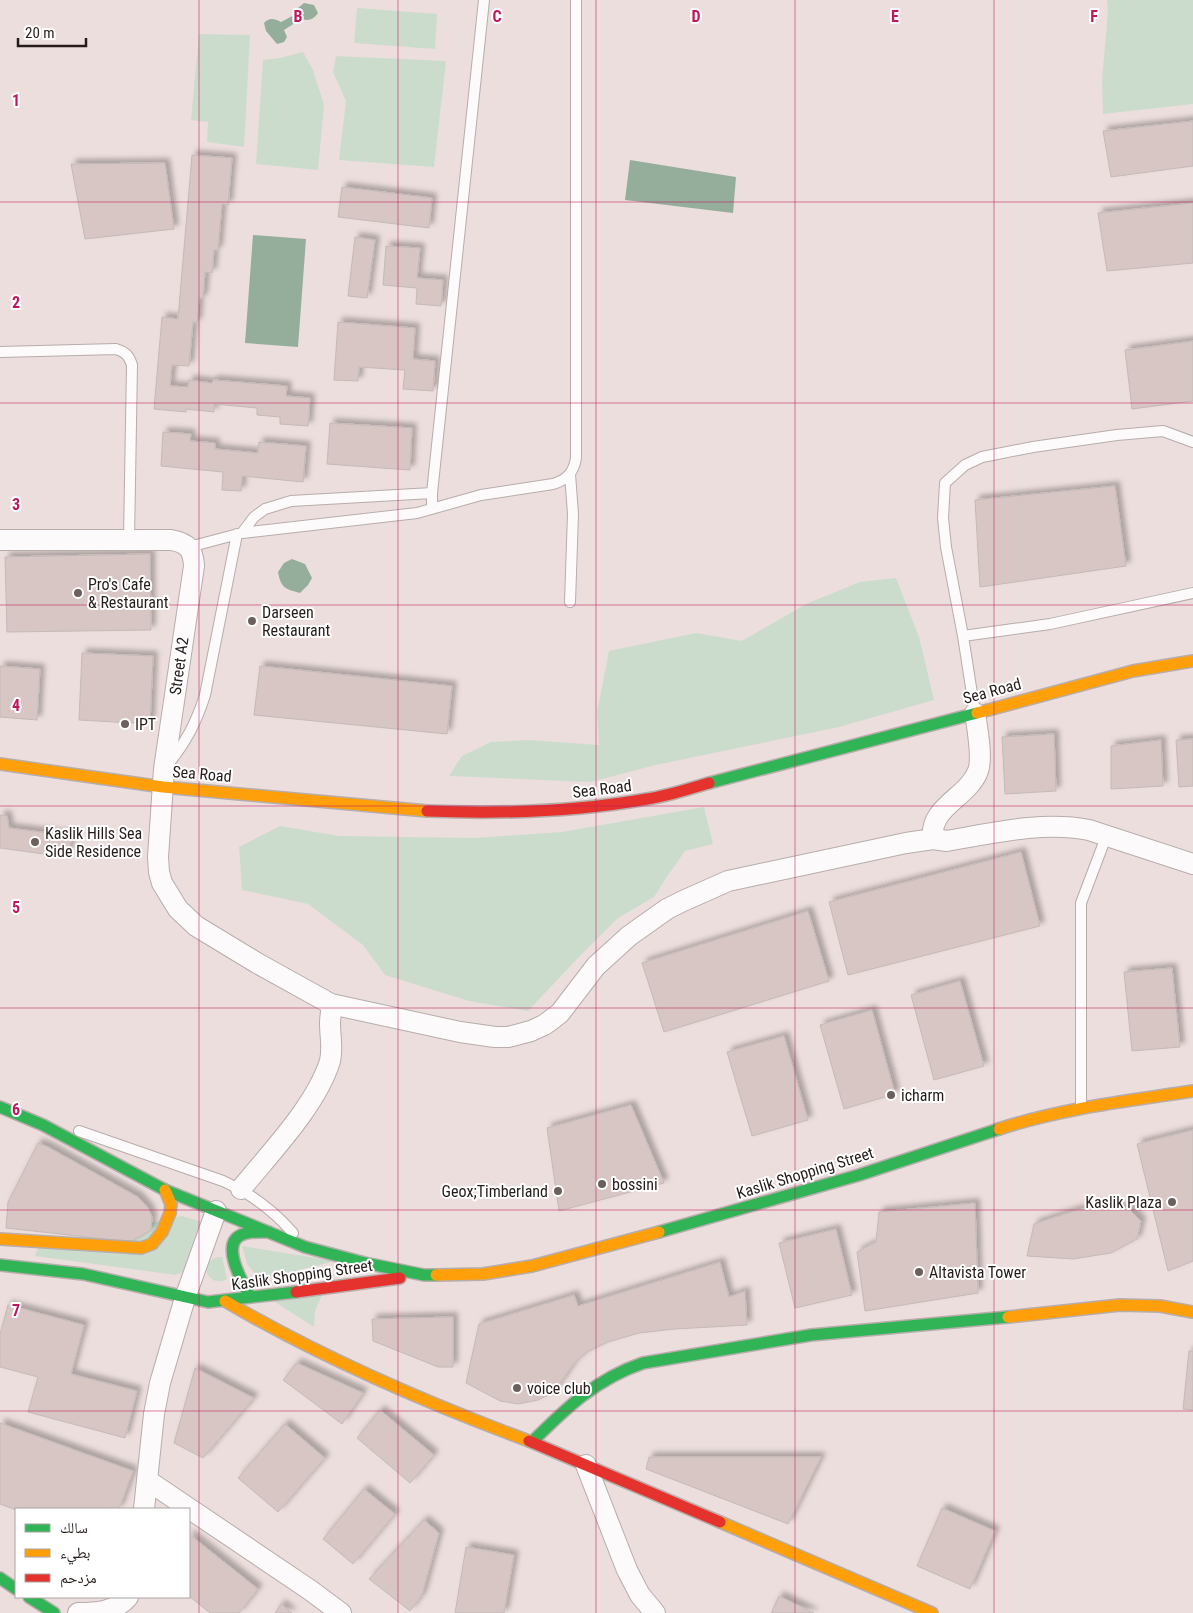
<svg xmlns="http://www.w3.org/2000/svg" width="1193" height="1613" viewBox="0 0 1193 1613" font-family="'Roboto Condensed','Noto Naskh Arabic',sans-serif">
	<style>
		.green { fill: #cbdccd }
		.water { fill: #94ae9b }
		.building { fill: #d7c6c3; stroke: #c4bab8; filter: url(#shadow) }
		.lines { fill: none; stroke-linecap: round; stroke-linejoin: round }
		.lane-casing { stroke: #b7adab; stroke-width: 12 }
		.street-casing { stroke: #b7adab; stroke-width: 22 }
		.fast-casing { stroke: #b7adab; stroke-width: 14 }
		.slow-casing { stroke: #b7adab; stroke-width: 14 }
		.jam-casing { stroke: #b7adab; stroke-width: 14 }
		.lane { stroke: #fcfafa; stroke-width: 10 }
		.street { stroke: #fcfafa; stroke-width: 20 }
		.fast { stroke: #30b455; stroke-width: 11 }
		.slow { stroke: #ff9f0a; stroke-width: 11 }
		.jam { stroke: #e5322d; stroke-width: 11 }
		.grid { fill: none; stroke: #c2185b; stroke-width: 1; stroke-opacity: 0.55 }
		.poi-dot { fill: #6b605e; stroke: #fff; stroke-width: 2 }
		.labels { text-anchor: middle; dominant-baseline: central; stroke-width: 4; stroke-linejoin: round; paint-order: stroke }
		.poi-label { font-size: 16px; fill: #251c1a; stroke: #fff; text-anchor: start }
		.street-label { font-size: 16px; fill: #251c1a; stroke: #fff }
		.grid-label { font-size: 16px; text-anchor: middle; font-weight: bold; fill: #c2185b; stroke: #fff; stroke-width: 4; stroke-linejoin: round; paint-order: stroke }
	</style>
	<defs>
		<filter id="shadow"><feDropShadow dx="4.5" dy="-4.5" stdDeviation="2.5" flood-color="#0004"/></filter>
	</defs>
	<rect width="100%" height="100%" fill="#ecdedc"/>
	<path class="green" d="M1107,0h86v104l-90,10 -1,-34 6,-69z
		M357,8l80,6 -2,35 -81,-6z
		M199,34l51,1 -6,112 -37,-5 1,-20 -17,-2z
		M303,52l10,18 11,35 -6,65 -62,-6 7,-104 17,-2z
		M336,56l110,5 -12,106 -95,-7 7,-59 -13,-29z
		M896,578l23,59 15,63 -95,27 -183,38 -66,17 -141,-6 13,-20 29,-14 36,-2 72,5 -2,-33 12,-61 87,-18 46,8 64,-37 54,-22z
		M704,807l9,37 -28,7 -19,27 -12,19 -36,21 -42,42 -48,51 -59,-10 -84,-26 -22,-30 -55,-41 -66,-14 -3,-43 41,-21 59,10 136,2 87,-6z
		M182,1216l24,7 -16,46 -14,6 -141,-19 3,-8z
		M242,1246l93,15 -75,19 -13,-16z
		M218,1257h4l5,22c-17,10 -31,-15 -9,-22z
		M322,1295l-7,16 -1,16 -42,-27z"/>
	<path class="water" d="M304,3l10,2 4,8c-5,7 -9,8 -17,6l-17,11 3,7 -3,5 -7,2 -11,-13 -2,-8c6,-6 10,-4 17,-1l17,-9v-5z
		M630,160l106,17 -3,36 -108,-13z
		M253,235l53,4 -8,108 -53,-4z
		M292,559l13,5 7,14 -4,7 -8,8c-15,-4 -19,-5 -22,-21l6,-9z"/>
	<path class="building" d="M1193,121v45l-82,11 -8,-46z
		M192,155l40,3 -4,47 -6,-1 -4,46h-4l-2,23 -7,-1 -2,26h-4l-2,25 -4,-1 -4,44 -17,-1 -2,21 18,1 1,-7 23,3 1,-3 74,6 -1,10 24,2 -2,28 -28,-2v-7l-23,-2v-7l-43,-4v8l-28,-3v3l-32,-3 8,-92 16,2z
		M165,163l9,66 -89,10 -14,-75z
		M342,187l90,11 -3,30 -91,-11z
		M1193,203v60l-86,8 -9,-58z
		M355,237l20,3 -8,58 -19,-2z
		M386,246l34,2 -3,30 26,2 -2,26 -25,-2 1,-16 -34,-3z
		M338,322l77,6 -2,31 22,2 -2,30 -30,-2 2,-19 -46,-3 -1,14 -24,-1z
		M1193,341v60l-61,8 -7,-59z
		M330,423l82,5 -2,42 -83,-6z
		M163,432l28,2 -1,7 25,2v6l43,4 1,-11 47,4 -3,36 -61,-6 -1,15 -19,-1 1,-18 -62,-6z
		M1115,486l11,80 -146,21 -5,-87z
		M150,554l1,76 -144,2 -2,-75z
		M82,653l71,3 -3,68 -71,-4z
		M0,666l40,3 -3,51 -37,-3z
		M260,666l192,20 -5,48 -193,-19z
		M1054,734l2,57 -51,3 -3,-57z
		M1193,739v47l-14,1 -3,-47z
		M1161,740l2,46 -52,3v-43z
		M0,815l7,1 2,12 64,8 -7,21 -66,-9z
		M1021,852l19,74 -192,49 -19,-73z
		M808,911l21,70 -165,51 -22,-69z
		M1172,968l8,79 -48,4 -8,-79z
		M960,981l24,85 -50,14 -23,-85z
		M872,1010l23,84 -51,15 -24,-84z
		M784,1036l24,84 -56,16 -25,-84z
		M631,1105l33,78 -105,28 -12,-83z
		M1193,1130v131l-25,10 -31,-127z
		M38,1143l10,4 90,50 10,11 4,9 -1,13 -20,12 -125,-14 2,-26z
		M975,1203l3,90 -113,18 -8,-59 19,-10 3,-30z
		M1105,1206l24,3 12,12 -4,18 -26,14 -38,6 -46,-3 7,-32 43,-14z
		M836,1229l16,66 -57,13 -16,-65z
		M720,1262l9,35 16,-6 2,34 -72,4 -36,4 -31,9 -21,10 -13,11 -20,29 -16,8 -20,4 -18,-3 -34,-18 13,-59 95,-29 4,11z
		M8,1305l76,20 -13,49 66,17 -12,47 -97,-26 10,-35 -38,-10v-33z
		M453,1317v50h-15l-65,-26 -1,-22z
		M1189,1351h4v59l-10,-1z
		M297,1363l66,30 -21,31 -59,-44z
		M195,1368l59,30 -51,60 -29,-15z
		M380,1410l54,45 -24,28 -53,-45z
		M0,1423l133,48 -14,38 -103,1 -16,-6z
		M285,1424l40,34 -47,54 -40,-34z
		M649,1457h172l-33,67 -142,-55z
		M364,1489l31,25 -42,50 -30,-25z
		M942,1508l53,23 -25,58 -53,-23z
		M424,1520l15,13 -17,62 -12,16 -41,-32z
		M189,1534l69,55 -19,24h-29l-21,-17z
		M466,1547l48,8 -10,58h-49z
		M779,1596l35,17h-43z
		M281,1604l11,9h-17z"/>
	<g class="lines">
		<defs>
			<path id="lane" d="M0,352l116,-3c10,3 13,7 16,16l-3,174
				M432,509v-16l52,-493
				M242,533l12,-16 11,-8 26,-8 141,-8
				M189,547l53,-14 175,-20 64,-18 72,-11c14,-4 21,-12 23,-26v-458
				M570,602l3,-88 -3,-40
				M963,636l-17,-89 -3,-29 2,-35 20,-18 17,-8 51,-10 84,-12 46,-4 30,11
				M975,713l-12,-77 87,-12 143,-31
				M168,764c18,-21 29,-43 37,-69l32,-161
				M1081,1107v-204l25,-66
				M79,1131l144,50c27,12 51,30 70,52"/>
			<path id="street" d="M0,540h171c17,3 22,9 23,26l-30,203 -6,88 1,15 3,11 16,26 18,17 61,37 74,41 129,28 35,5h13l23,-6 13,-6 7,-5 9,-7 36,-47 33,-30 38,-27 16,-8 45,-20 178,-38 27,-4
				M975,713c2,14 8,45 3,58 -10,27 -49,35 -45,68l14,2c46,-8 96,-20 142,-11l104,34
				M241,1189c29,-36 75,-83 89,-128 3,-13 0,-25 0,-38 0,-7 2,-13 1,-19
				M586,1465l41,105 13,25 15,18
				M147,1480l163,110 31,23
				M144,1509l10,-95 6,-31 25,-85 31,-87
				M78,1613c18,0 37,-1 50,-16"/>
			<path id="fast" d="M709,783l268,-70
				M0,1107l43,18 122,65 140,57 60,16 59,12h12
				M659,1232l200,-57 140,-46
				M0,1265l83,9 125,28 88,-10
				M250,1297c-7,-14 -30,-52 -9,-62 9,-4 19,-3 28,-3
				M532,1442c34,-34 64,-63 111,-79l168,-28 197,-18
				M0,1578l16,11
				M29,1597l25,16"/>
			<path id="slow" d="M977,713l156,-42 60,-10
				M0,764l163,23 264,24
				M999,1129c63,-21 129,-28 194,-38
				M0,1239l141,9 11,-4 10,-12 8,-19 1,-9 -6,-14
				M436,1275l47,-1 49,-8 127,-34
				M225,1301c97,57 199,101 304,140
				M1008,1317l112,-12 40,1 33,6
				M720,1522l212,91"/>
			<path id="jam" d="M427,811c74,3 147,1 220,-12 21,-3 41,-10 62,-16
				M296,1292l104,-14
				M529,1441l191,81"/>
		</defs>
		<use href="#lane" class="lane-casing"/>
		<use href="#street" class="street-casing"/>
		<use href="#fast" class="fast-casing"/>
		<use href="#slow" class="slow-casing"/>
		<use href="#jam" class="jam-casing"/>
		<use href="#lane" class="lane"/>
		<use href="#street" class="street"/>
		<use href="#fast" class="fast"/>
		<use href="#slow" class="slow"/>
		<use href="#jam" class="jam"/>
	</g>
	<path class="grid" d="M199,0v1613M398,0v1613M596,0v1613M795,0v1613M994,0v1613M0,202h1193M0,403h1193M0,605h1193M0,806h1193M0,1008h1193M0,1210h1193M0,1411h1193"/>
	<g class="poi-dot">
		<circle cx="78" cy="593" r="5"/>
		<circle cx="252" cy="621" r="5"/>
		<circle cx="125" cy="724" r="5"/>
		<circle cx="35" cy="842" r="5"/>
		<circle cx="891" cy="1095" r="5"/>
		<circle cx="602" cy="1184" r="5"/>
		<circle cx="558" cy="1191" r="5"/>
		<circle cx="1172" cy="1202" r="5"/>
		<circle cx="919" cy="1272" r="5"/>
		<circle cx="517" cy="1388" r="5"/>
	</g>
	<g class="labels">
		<g class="poi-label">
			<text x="88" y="584">Pro's Cafe<tspan x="88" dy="18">&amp; Restaurant</tspan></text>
			<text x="262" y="612">Darseen<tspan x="262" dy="18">Restaurant</tspan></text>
			<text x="135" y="724">IPT</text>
			<text x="45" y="833">Kaslik Hills Sea<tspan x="45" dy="18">Side Residence</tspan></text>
			<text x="901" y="1095">icharm</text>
			<text x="612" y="1184">bossini</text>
			<text x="548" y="1191" text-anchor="end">Geox;Timberland</text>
			<text x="1162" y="1202" text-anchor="end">Kaslik Plaza</text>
			<text x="929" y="1272">Altavista Tower</text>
			<text x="527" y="1388">voice club</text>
		</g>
		<g class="street-label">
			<text transform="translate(179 666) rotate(-82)">Street A2</text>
			<text transform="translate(992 691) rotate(-15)">Sea Road</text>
			<text transform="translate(202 774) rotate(5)">Sea Road</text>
			<text transform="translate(602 789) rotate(-7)">Sea Road</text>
			<text transform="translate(805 1173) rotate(-17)">Kaslik Shopping Street</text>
			<text transform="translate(302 1275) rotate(-8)">Kaslik Shopping Street</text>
		</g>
	</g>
	<g class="grid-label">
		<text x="298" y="22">B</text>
		<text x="497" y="22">C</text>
		<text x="696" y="22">D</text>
		<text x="895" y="22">E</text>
		<text x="1094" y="22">F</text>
		<text x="16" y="106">1</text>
		<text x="16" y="308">2</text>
		<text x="16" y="510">3</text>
		<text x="16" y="711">4</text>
		<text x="16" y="913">5</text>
		<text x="16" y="1115">6</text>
		<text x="16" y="1316">7</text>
	</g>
	<rect x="15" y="1508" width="175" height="90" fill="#ffffff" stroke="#a8a4a3"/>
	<rect x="25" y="1524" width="25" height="8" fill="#30b455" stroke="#a8a4a3"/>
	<text x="60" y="1533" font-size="15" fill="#251c1a">سالك</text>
	<rect x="25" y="1549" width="25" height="8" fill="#ff9f0a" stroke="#a8a4a3"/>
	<text x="60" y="1558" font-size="15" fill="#251c1a">بطيء</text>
	<rect x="25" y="1574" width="25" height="8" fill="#e5322d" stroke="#a8a4a3"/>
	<text x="60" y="1583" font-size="15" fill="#251c1a">مزدحم</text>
	<path d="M18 38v8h68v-8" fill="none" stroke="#251c1a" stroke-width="2.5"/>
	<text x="25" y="38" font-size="15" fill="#251c1a" stroke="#ffffff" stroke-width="4" paint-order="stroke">20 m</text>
</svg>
